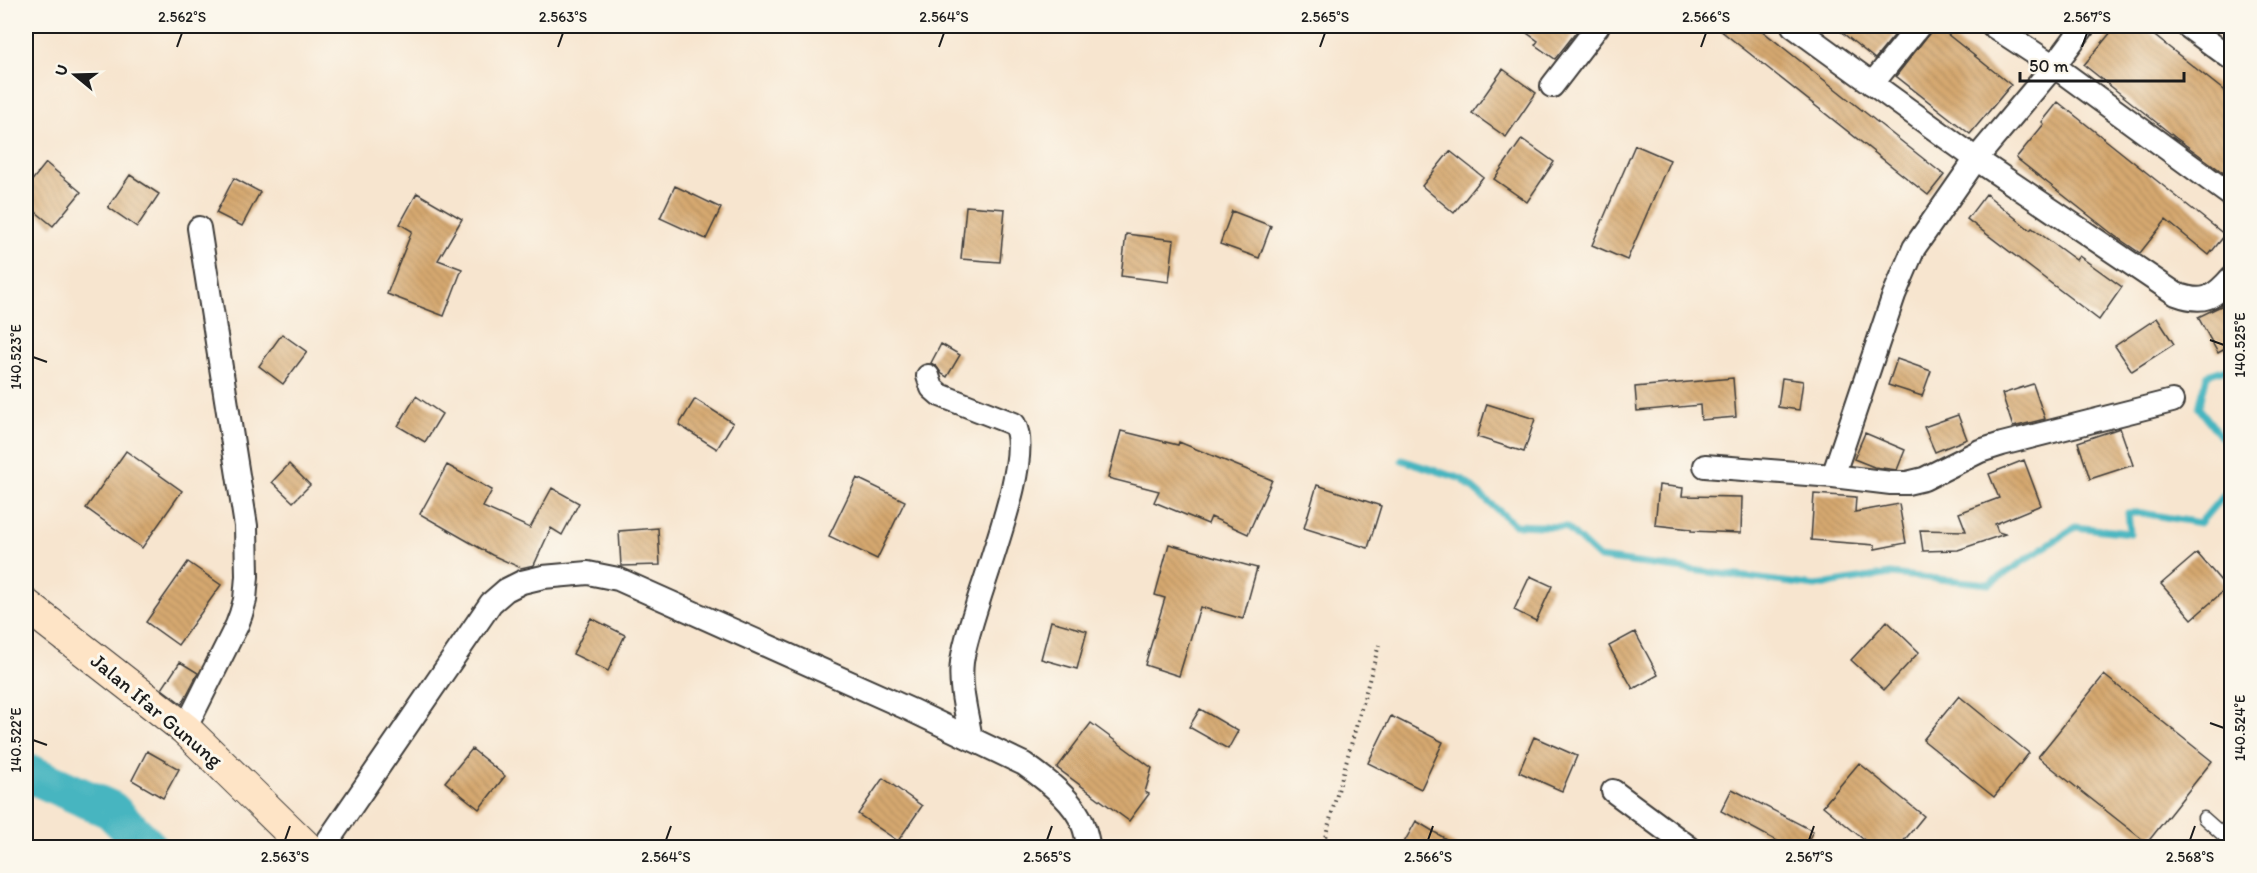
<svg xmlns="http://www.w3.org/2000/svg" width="2257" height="873" viewBox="0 0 2257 873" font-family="Itim,sans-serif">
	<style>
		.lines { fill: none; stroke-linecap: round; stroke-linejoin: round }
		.stream { stroke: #46b5c0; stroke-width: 7 }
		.river { stroke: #46b5c0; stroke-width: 39 }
		.building { fill: url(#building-back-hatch) }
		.lane-casing { stroke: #3d3a37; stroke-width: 15 }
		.street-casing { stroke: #3d3a37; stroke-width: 26 }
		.secondary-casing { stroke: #3d3a37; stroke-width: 34 }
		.path { stroke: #3d3a37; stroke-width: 4; stroke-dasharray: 1.5 4.5; stroke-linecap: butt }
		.lane { stroke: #fff; stroke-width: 12 }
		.street { stroke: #fff; stroke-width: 22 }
		.secondary { stroke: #fee4c6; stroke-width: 32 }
		.ticks { fill: none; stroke: #1c1c1c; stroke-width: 2 }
		.labels { text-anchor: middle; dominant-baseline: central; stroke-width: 6; stroke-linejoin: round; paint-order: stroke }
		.street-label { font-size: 21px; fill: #1c1c1c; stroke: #fbf7ec }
		.neatline { fill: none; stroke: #1c1c1c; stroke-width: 2 }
		.ticks-label { font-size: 15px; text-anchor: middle; fill: #1c1c1c }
	</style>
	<defs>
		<pattern id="building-back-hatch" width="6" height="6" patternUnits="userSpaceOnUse" patternTransform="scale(1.5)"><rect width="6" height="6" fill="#d5a870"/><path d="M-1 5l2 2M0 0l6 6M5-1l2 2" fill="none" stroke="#b69060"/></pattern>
	</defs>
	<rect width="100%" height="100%" fill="#fbf7ec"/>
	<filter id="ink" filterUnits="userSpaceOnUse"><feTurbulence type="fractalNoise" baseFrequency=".0167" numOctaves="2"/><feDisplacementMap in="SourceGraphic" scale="12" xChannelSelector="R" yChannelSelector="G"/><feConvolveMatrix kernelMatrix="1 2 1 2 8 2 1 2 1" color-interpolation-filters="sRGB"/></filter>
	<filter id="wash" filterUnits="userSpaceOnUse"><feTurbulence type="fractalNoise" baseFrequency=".008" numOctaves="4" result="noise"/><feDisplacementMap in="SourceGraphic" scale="24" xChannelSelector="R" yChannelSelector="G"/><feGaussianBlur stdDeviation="1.35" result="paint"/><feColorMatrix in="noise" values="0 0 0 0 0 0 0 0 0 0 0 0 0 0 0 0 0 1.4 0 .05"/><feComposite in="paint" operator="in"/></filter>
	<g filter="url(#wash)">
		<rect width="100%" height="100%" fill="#f7e5cf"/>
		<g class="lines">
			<path class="stream" d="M2232,367l-25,8 -8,33 33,43
				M1402,460l60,19 53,46 51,2 33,31 216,28 75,-12 99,10 86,-57 55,6 -2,-20h14l58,10 32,-38"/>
			<path class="river" d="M26,772l85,38 38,38"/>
		</g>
		<g id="blocks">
			<path class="building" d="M1517,26h64l-26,33 -20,-14 3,-4z
				M1715,26h41l188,149 -16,20z
				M1834,26h68l-27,33z
				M1932,26h5l74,59 -41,49 -74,-58 33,-42z
				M2116,26h26l90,71v82l-56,-41 -92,-73z
				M1503,69l33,24 -30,44 -34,-24z
				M2058,102l167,133 -16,20 -43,-35 -26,33 -25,-17 -99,-78 28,-34 -2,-2z
				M1522,139l32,23 -27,40 -33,-23z
				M1635,145l35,15 -43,100 -35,-15z
				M1450,151l33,26 -29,36 -32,-27z
				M46,163l35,29 -28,34 -27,-22v-16z
				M130,175l29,19 -22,33 -29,-20z
				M234,178l26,14 -18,34 -26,-13z
				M675,186l46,22 -15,31 -46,-21z
				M417,193l45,26 -24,41 24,9 -18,47 -57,-22 25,-63 -12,-7z
				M1986,194l44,36 2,-2 44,32 3,-4 43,31 -23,33 -132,-101z
				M966,206l39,3 -5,53 -39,-3z
				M1232,211l39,15 -12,32 -39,-14z
				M1126,234l48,6 -5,42 -48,-6z
				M2232,297v48l-14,8 -20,-36 23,-11z
				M2157,318l17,26 -42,27 -17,-25z
				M282,334l25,18 -24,32 -24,-18z
				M941,344l19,11 -13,22 -5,-3 -6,-8 -5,-3z
				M1897,359l34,12 -9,25 -34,-11z
				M1733,378l3,39 -35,3 -1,-15 -63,6 -2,-24z
				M1782,378l21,3 -4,29 -21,-3z
				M2033,384l12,35 -32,8 -11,-33z
				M416,396l26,18 -17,28 -27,-16z
				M695,399l38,24 -16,26 -38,-24z
				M1487,404l48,15 -11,33 -47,-15z
				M1958,415l9,24 -32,13 -11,-25z
				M2120,428l13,37 -43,14 -12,-37z
				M1121,431l57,14 1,-3 93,38 -24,54 -37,-17 -3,7 -54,-22 5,-11 -51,-13z
				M1865,433l40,17 -8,20 -23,-3 -20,-8z
				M126,451l56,40 -40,57 -56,-40z
				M2024,460l17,45 -46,19 3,8 7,2 -47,16 -35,1 -3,-21 46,1 -7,-18 40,-15 -10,-24z
				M289,464l21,21 -17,17 -21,-20z
				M447,465l45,25 -9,17 47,21 22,-40 27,15 -17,32 -11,-7 -17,37 -13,3 -29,-13 -72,-41z
				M857,478l48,23 -28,58 -48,-23z
				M1317,485l64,21 -13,42 -64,-20z
				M1659,485l24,3 -1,8 60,1 -1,36 -50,-2v-2l-36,-4z
				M1814,494l42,3 -1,15 44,-8 7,39 -31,6v-4l-64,-5z
				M658,528l2,37 -39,1 -2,-35z
				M1169,544l88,24 -14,51 -43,-12 -21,69 -34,-11 20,-67 -10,-3z
				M2197,553l30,35 -35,31 -31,-35z
				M188,562l33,23 -43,60 -32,-23z
				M1530,576l22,10 -16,35 -22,-11z
				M591,618l34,17 -17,36 -35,-17z
				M1051,621l36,10 -10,38 -36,-10z
				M1887,621l32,31 -35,38 -33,-30z
				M1635,632l23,43 -25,14 -24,-43z
				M180,662l18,11 -16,31 -20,-15z
				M2104,675l108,86 -65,82 -109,-86z
				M1959,696l70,57 -35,44 -71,-57z
				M1200,709l38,22 -10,18 -39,-22z
				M1391,716l52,26 -22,47 -53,-26z
				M1091,723l61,45 -7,24 4,2 -20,27 -72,-53z
				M1534,737l43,19 -15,35 -43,-19z
				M472,749l33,27 -26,33 -34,-27z
				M147,751l32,18 -16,29 -31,-18z
				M1859,763l65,53 -26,32h-24l-51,-42z
				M883,778l39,28 -24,35 -40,-27z
				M1732,789l81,42 -9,17h-14l-69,-37z
				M1416,821l45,27h-60z"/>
		</g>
	</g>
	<g filter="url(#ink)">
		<use href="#blocks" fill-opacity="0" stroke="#3d3a37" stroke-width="1.5"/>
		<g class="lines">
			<defs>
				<path id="lane" d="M2204,818l28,25"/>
				<path id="street" d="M1793,26l183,133 200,135c27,10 37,5 56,-17
					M1993,26l61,40 178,130
					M2187,26l45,33
					M1872,84l47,-58
					M1552,86l46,-60
					M928,376l4,12 8,7 74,29c23,37 -46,187 -52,238 -3,25 5,53 9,77
					M1705,466l128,10 58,7h16l17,-4 56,-28 22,-7 170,-43
					M1833,476l61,-181 20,-47 62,-89 78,-93 30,-40
					M185,729l52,-104 4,-11 4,-14 2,-24 -1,-50 -47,-298
					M1613,791l77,57
					M323,848l168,-245 15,-13 16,-8 21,-5 45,-4 30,6 293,131 113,54c20,14 51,37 59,61 3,7 4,15 6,23"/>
				<path id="secondary" d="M26,605l159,124 122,119"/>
			</defs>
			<use href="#lane" class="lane-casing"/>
			<use href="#street" class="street-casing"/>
			<use href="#secondary" class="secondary-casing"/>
			<path class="path" d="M1322,848l57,-203"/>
			<use href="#lane" class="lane"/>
			<use href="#street" class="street"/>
			<use href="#secondary" class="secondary"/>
		</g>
	</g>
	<path class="ticks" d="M177,47l5,-14M558,47l5,-14M939,47l5,-14M1320,47l5,-14M1701,47l5,-14M2082,47l5,-14M2210,340l14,5M33,357l14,5M2210,723l14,5M33,740l14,5M285,840l5,-14M666,840l5,-14M1047,840l5,-14M1428,840l5,-14M1809,840l5,-14M2190,840l5,-14"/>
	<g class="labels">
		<g class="street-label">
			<text transform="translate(157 710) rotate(40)">Jalan Ifar Gunung</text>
		</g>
	</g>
	<rect width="2257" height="873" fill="none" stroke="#fbf7ec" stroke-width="66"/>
	<g transform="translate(75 75) rotate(289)" stroke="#fbf7ec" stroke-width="4.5" paint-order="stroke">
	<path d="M0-4.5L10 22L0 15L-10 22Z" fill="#1c1c1c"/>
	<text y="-9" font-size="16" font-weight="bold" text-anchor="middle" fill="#1c1c1c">U</text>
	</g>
	<path d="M2020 72v9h164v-9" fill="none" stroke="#1c1c1c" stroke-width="3"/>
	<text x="2029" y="72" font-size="18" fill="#1c1c1c" stroke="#fbf7ec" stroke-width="4.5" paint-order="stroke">50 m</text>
	<rect x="33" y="33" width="2191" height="807" class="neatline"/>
	<g class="ticks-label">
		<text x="182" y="22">2.562°S</text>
		<text x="563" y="22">2.563°S</text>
		<text x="944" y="22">2.564°S</text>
		<text x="1325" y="22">2.565°S</text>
		<text x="1706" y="22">2.566°S</text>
		<text x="2087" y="22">2.567°S</text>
		<text transform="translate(2240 345) rotate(-90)" y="5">140.525°E</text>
		<text transform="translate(16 357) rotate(-90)" y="5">140.523°E</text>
		<text transform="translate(2240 728) rotate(-90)" y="5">140.524°E</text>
		<text transform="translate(16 740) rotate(-90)" y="5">140.522°E</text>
		<text x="285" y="862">2.563°S</text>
		<text x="666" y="862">2.564°S</text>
		<text x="1047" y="862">2.565°S</text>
		<text x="1428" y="862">2.566°S</text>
		<text x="1809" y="862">2.567°S</text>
		<text x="2190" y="862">2.568°S</text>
	</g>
</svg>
